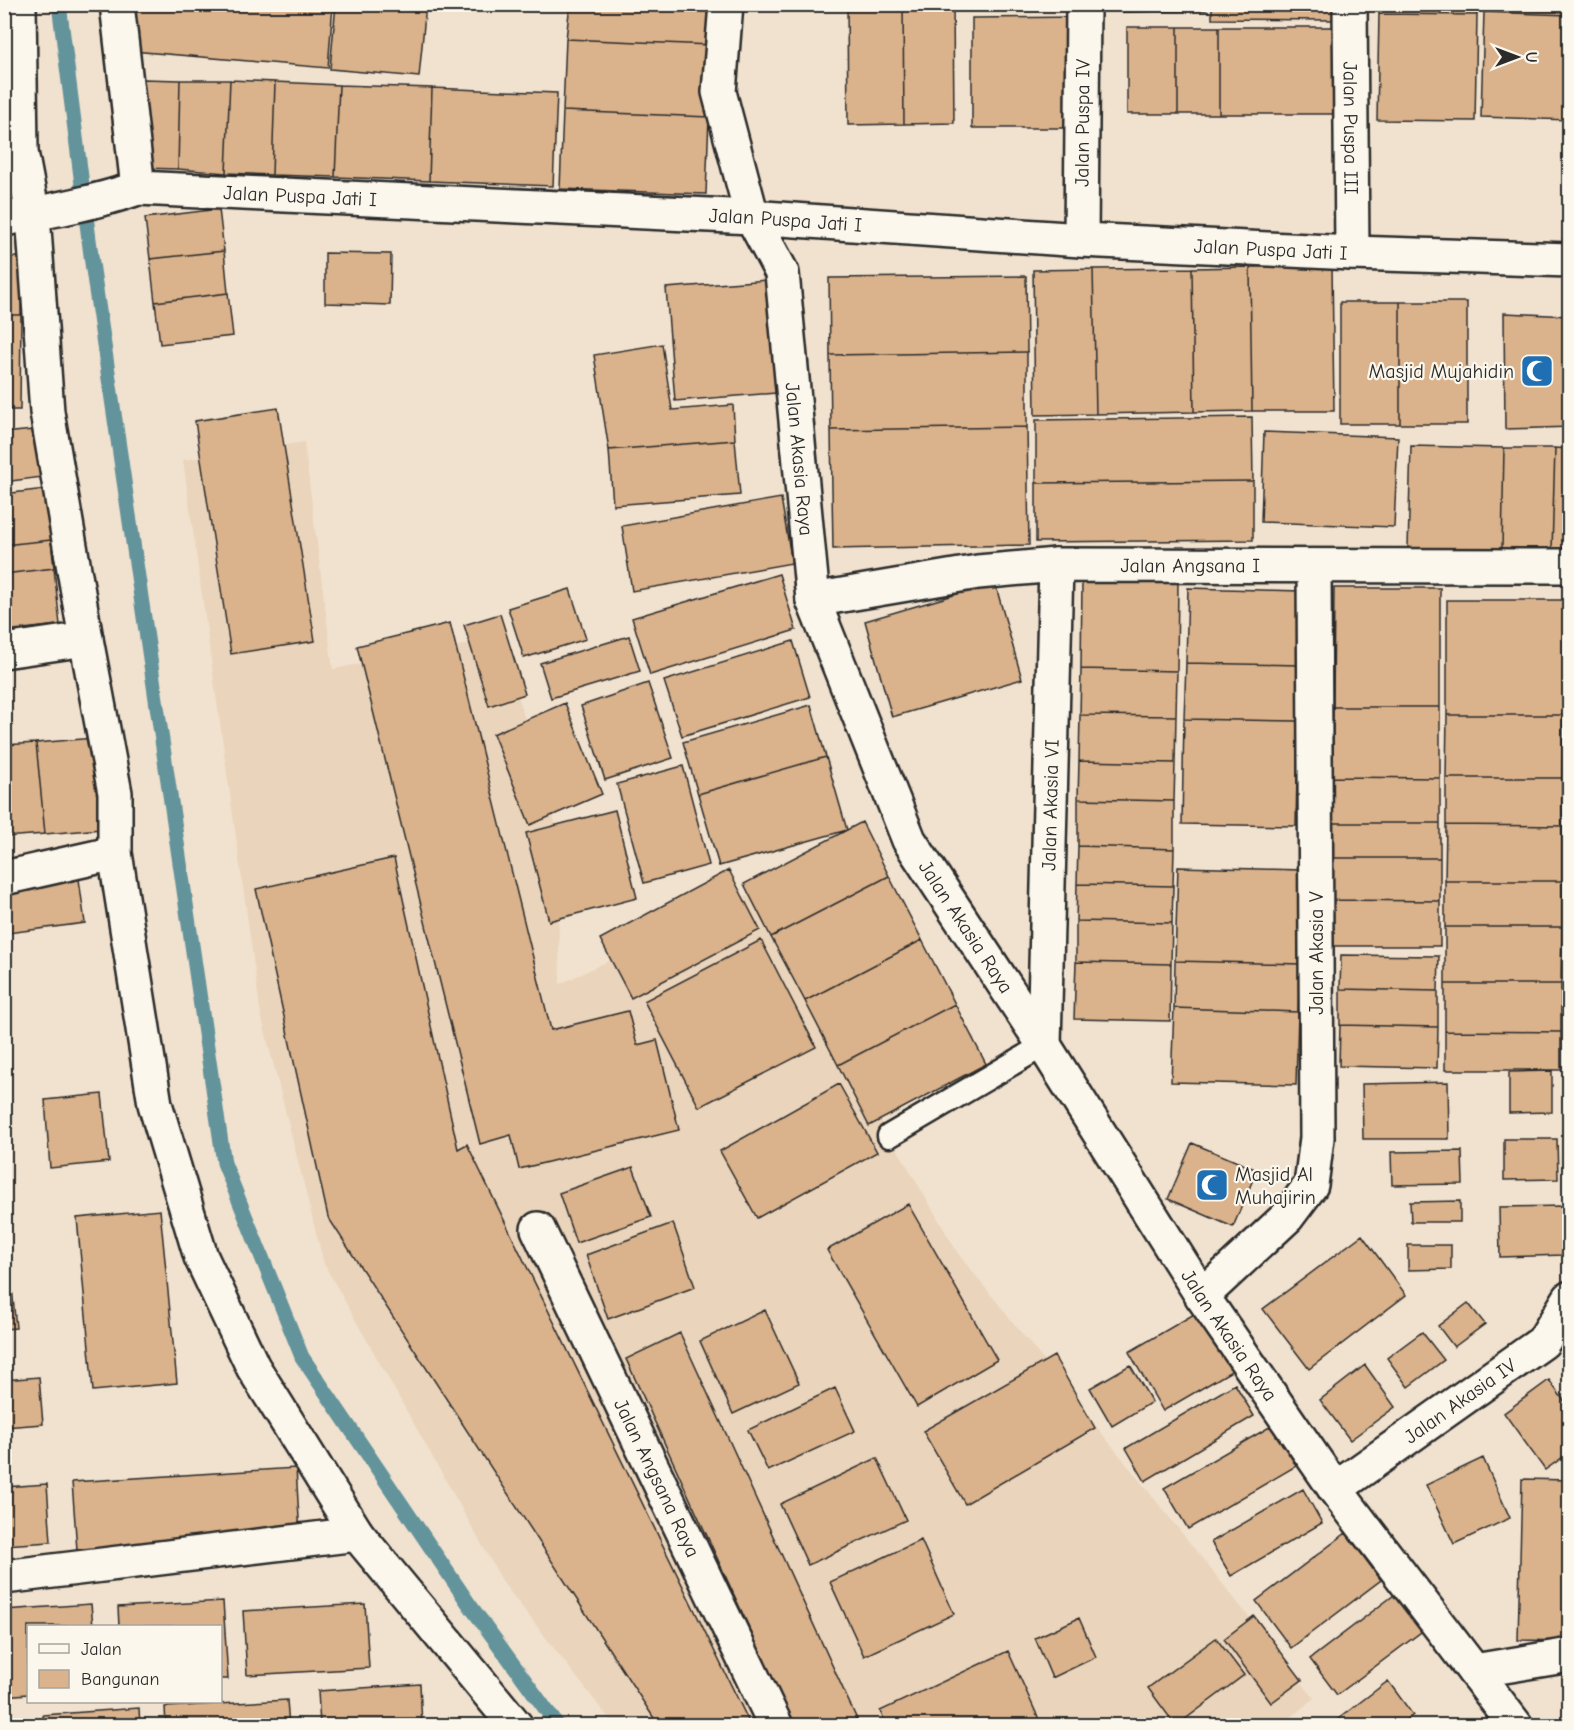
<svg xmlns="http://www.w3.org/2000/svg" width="1574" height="1730" viewBox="0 0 1574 1730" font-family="'Comic Neue',sans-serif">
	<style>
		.built { fill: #ead4bb }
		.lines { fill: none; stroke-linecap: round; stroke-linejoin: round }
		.stream { stroke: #63939b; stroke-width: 15 }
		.building { fill: #dab28b; stroke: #2b2b2b; stroke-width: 1.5 }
		.service-casing { stroke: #2b2b2b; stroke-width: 27 }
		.minor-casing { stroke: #2b2b2b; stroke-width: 38 }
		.service { stroke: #fbf7ec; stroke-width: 22 }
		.minor { stroke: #fbf7ec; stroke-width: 33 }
		.labels { text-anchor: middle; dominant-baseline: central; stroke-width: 4.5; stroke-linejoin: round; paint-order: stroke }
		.street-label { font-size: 20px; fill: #2b2b2b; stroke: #fbf7ec }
		.poi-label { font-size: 20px; fill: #2b2b2b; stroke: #fbf7ec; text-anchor: end }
	</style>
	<rect width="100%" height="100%" fill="#f1e2cf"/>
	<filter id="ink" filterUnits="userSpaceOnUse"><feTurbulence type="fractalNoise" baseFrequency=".0167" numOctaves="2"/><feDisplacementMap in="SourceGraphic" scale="12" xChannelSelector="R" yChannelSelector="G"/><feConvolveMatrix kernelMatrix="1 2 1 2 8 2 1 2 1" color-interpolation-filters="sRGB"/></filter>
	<g filter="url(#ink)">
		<path class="built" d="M304,442l29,227 168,-31 55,188 4,158 189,-90 210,361 355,443 -34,28 -666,-1 -110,-141 -180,-320 -63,-249 -78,-555z"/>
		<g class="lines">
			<path class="stream" d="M59,4l33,259 132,900 78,194 167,247 89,122"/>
		</g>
		<path class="building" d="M136,4h197l-5,64 -196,-17z
			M336,4h90l-7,73 -89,-8z
			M570,4h147l-6,41 -145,-6z
			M847,4h56l1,120 -56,1z
			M903,4h50l1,119 -50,1z
			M958,4h112v5h-112z
			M1123,4h83v6l-83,2z
			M1212,4h124v16l-124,-1z
			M1379,4h98v11l-98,-1z
			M1484,4h86v11l-86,-3z
			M1484,12l86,3v105l-89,-3z
			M1379,14l98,1 -2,106 -98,-1z
			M1079,17l1,111h-108v-110z
			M1127,27h51v87h-51z
			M1178,27h41v87h-41z
			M1219,27h124v87h-124z
			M566,39l145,6 -2,72 -146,-6z
			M143,79l37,1 -2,89 -38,-1z
			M180,80h50l-4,93 -48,-4z
			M230,80l45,2 -3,93 -46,-2z
			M275,82l64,3 -4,92 -63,-2z
			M339,85l93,3 -3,93 -94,-4z
			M432,88l125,5 -4,93 -124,-5z
			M563,111l146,6 -3,77 -146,-5z
			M4,138l3,75h-3z
			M219,209l5,42 -74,8 -5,-41z
			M224,251l4,42 -73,9 -5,-43z
			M325,253l66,1 -1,51 -65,-2z
			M4,257h18l-1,58h-17z
			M1332,265l2,146h-82l-2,-144z
			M1250,267l2,144 -58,1 -2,-144z
			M1192,268l2,144 -98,2 -3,-145z
			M1093,269l3,145 -61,1 -2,-145z
			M1026,276l1,76 -197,3 -1,-77z
			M779,279l9,113 -113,9 -9,-113z
			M228,293l5,43 -73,8 -5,-42z
			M1340,302h60v122h-60z
			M1400,302h67v122h-67z
			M1504,313l66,3v111l-65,2z
			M4,315h17l-1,95h-16z
			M662,344l10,66 61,-5 2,35 -126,10 -15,-95z
			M1027,352v75l-196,3 -1,-75z
			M278,408l37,233 -84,13 -36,-233z
			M1252,417l1,64 -217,2v-63z
			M1027,427l2,118 -196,4 -2,-119z
			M43,429l6,47 -45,6v-49z
			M1264,432l134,5 -4,90 -133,-5z
			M735,440l5,55 -127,10 -4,-55z
			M1411,446l93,2 -2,101 -94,-1z
			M1504,448h51l-3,102 -50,-1z
			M1555,448l15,1v102l-18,-1z
			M1253,481v59l-217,2v-59z
			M45,489l6,51 -47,5v-51z
			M781,498l11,65 -160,28 -10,-65z
			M51,540l3,28 -50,6v-29z
			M54,568l6,57 -56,6v-57z
			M779,574l17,56 -146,45 -18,-57z
			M1082,581l96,1 -1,89 -96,-2z
			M995,583l27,96 -130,38 -27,-96z
			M1188,588l114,3 -2,74 -114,-2z
			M1334,588h106v119h-107z
			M570,589l16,50 -62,19 -16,-50z
			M1447,600h117l-1,115h-116z
			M500,614l25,80 -36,12 -25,-81z
			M450,623l101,407 77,-19 9,34 20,-5 22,90 -160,39 -8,-34 -31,9 -123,-498z
			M629,636l11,35 -89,27 -11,-35z
			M793,641l17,56 -128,39 -18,-55z
			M1186,663l114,2 -2,56 -114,-2z
			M1081,669l96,2 -1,45 -96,-1z
			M648,683l25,75 -68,22 -24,-74z
			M565,703l37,91 -72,31 -37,-91z
			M811,705l15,52 -128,37 -15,-52z
			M1333,707h107v71l-107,-1z
			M1080,715l96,1 -1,47 -96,-2z
			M1447,715h116l-1,63h-116z
			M1184,719l114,2 -2,105 -114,-2z
			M94,738l7,91 -56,5 -9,-91z
			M36,743l9,91 -41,3v-92z
			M826,757l21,73 -128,36 -21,-72z
			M1079,761l96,2 -1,38 -96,-2z
			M683,766l26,99 -65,18 -27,-99z
			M1333,777l107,1v45h-108z
			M1446,778h116v48l-116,-1z
			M1078,799l96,2v48l-96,-3z
			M615,810l22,88 -88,23 -23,-88z
			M862,822l27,54 -118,61 -27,-53z
			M1332,823h108v35h-108z
			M1446,825l116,1v55h-117z
			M1078,846l96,3 -1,37 -96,-2z
			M394,858l64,291 9,-5 284,582h-92l-331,-509 -72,-328z
			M1332,858h108v43l-108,-1z
			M1178,867l124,3 -2,94 -125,-3z
			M729,870l31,60 -129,68 -31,-59z
			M78,872l7,51 -77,10 -4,-27v-24z
			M889,876l33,64 -117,61 -34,-64z
			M1445,881h117v46h-117z
			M1077,884l96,2 -1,37 -96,-2z
			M1332,900l108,1v45h-108z
			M1076,921l96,2 -1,41 -95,-2z
			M1445,927h117l-1,57h-116z
			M761,940l55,107 -117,60 -55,-106z
			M922,940l33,64 -117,61 -33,-64z
			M1341,955l98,1 -1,35 -98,-2z
			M1175,961l125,3 -2,48 -124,-4z
			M1076,962l95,2 -1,57 -96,-2z
			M1445,984h116v48l-116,-1z
			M1340,989l98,2v36l-98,-2z
			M955,1004l31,60 -117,62 -31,-61z
			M1174,1008l124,4 -2,73 -125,-3z
			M1340,1025l98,2 -1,41 -98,-2z
			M1445,1031l116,1v38h-116z
			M1552,1071v41l-43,1v-41z
			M1448,1082l1,57h-86l-1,-55z
			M839,1084l38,68 -120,66 -37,-67z
			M102,1094l7,68 -59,6 -5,-68z
			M1504,1139h53l1,40 -54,1z
			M1192,1143l65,27 -24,57 -65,-28z
			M1462,1151l1,33 -71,1 -1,-33z
			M633,1167l18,50 -75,26 -17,-50z
			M1460,1201v21h-49l-1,-20z
			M908,1204l89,156 -80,47 -90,-157z
			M1564,1206v49l-64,2 -1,-50z
			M160,1210l17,173 -84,8 -16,-173z
			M673,1223l22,64 -87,32 -22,-64z
			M1362,1235l44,60 -97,74 -46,-60z
			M1408,1245h43v24l-43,1z
			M11,1278l5,50 -12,1v-50z
			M1468,1303l17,21 -31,23 -16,-21z
			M765,1310l34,73 -66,31 -33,-73z
			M1201,1310l34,59 -72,42 -34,-59z
			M1422,1332l22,28 -36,27 -21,-29z
			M680,1333l180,393h-66l-168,-367z
			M1054,1356l41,72 -130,76 -42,-73z
			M1130,1365l22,37 -40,24 -22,-38z
			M1365,1365l30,42 -45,33 -30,-40z
			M39,1377l4,47 -39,3v-47z
			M1549,1380l21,29v43l-25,18 -41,-57z
			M1235,1384l19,32 -109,65 -19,-33z
			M835,1388l20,43 -87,40 -20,-41z
			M1273,1425l23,41 -108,63 -24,-41z
			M877,1458l29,62 -98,45 -28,-61z
			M1483,1458l27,60 -56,26 -28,-59z
			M296,1468l4,67 -223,15 -5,-68z
			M1522,1479l48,1v161l-52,-1z
			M47,1484l4,58 -47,3v-58z
			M1303,1489l19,34 -91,53 -20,-34z
			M1346,1533l35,47 -90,68 -35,-47z
			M921,1540l33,74 -90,42 -34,-74z
			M1402,1589l27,37 -92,69 -27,-36z
			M223,1601l5,78h-8v-53h-101l-1,-19z
			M91,1604l2,22h-65v68l-24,2v-86z
			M365,1604l4,64 -122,7 -4,-64z
			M1254,1616l48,64 -31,23 -47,-64z
			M1079,1618l17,39 -44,21 -17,-40z
			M1216,1638l28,37 -68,51 -28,-38z
			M1008,1651l34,75h-155l-7,-15z
			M1388,1681l25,34 -15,11h-69z
			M420,1684l2,42h-102l-2,-35z
			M287,1700l2,26h-123l-1,-19z
			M139,1708l1,18h-96l-1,-11z"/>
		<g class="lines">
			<defs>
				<path id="service" d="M889,1136l155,-91"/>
				<g id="minor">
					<path d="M19,4l2,148 12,63 14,197 39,227 29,154v60l40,251 46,153 52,110 104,167 159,192"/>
					<path d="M117,4l21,184"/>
					<path id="s1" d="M726,4l-7,88 33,125 30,56 31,327 96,240 135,205 158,251 133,193 181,237"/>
					<path id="s2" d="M1350,4l2,249"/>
					<path id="s3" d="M4,219c45,-8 91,-16 134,-31l614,29 329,23 271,13 218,7"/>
					<path id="s4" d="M1081,240l2,-236"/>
					<path id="s5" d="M813,600l165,-28 78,-7 514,1"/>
					<path d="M4,651l82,-12"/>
					<path d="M4,878l111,-25"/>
					<path id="s6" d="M1044,1045l12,-480"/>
					<path id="s7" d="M538,1229l238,497"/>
					<path d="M1202,1296l85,-79 24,-32 6,-47 -3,-572"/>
					<path id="s8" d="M1335,1489l208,-147 27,-44"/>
					<path d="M4,1577l353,-43"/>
					<path d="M1474,1671l96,-16"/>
				</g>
			</defs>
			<use href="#service" class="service-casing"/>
			<use href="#minor" class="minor-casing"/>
			<use href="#service" class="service"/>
			<use href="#minor" class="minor"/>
		</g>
	</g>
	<defs>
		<symbol id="mosque-square" viewBox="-11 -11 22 22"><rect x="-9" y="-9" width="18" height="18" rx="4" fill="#1f6fb2" stroke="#fbf7ec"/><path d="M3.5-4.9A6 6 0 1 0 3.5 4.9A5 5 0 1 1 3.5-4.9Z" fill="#fff"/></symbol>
	</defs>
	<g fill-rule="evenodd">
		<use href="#mosque-square" x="1518" y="352" width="38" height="38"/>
		<use href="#mosque-square" x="1193" y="1166" width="38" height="38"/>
	</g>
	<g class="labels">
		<g class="street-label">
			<text stroke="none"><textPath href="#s4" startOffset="117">Jalan Puspa IV</textPath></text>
			<text stroke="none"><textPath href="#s2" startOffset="124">Jalan Puspa III</textPath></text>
			<text stroke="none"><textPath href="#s3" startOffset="300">Jalan Puspa Jati I</textPath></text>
			<text stroke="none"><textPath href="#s3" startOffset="786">Jalan Puspa Jati I</textPath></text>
			<text stroke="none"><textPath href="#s3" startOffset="1272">Jalan Puspa Jati I</textPath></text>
			<text stroke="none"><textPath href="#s1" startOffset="468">Jalan Akasia Raya</textPath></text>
			<text stroke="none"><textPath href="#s5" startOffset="380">Jalan Angsana I</textPath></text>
			<text stroke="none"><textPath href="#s6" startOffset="240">Jalan Akasia VI</textPath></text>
			<text stroke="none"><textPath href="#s1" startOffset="972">Jalan Akasia Raya</textPath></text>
			<text transform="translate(1316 953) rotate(-90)">Jalan Akasia V</text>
			<text stroke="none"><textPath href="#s1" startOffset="1458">Jalan Akasia Raya</textPath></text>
			<text stroke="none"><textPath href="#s8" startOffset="153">Jalan Akasia IV</textPath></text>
			<text stroke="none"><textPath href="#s7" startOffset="276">Jalan Angsana Raya</textPath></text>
		</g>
		<g class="poi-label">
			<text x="1514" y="371">Masjid Mujahidin</text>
			<text x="1235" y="1174" text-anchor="start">Masjid Al<tspan x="1235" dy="23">Muhajirin</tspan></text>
		</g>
	</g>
	<rect width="1574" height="1730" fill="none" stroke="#fbf7ec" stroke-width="24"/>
	<rect x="12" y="12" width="1550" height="1706" fill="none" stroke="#2b2b2b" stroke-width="2" filter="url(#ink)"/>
	<rect x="27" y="1625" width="195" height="78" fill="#fbf7ec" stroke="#a8a59f" stroke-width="1.5"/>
	<rect x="39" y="1644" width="30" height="9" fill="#fbf7ec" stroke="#a8a59f" stroke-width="1.5"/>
	<text x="81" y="1655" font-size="18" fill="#2b2b2b">Jalan</text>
	<rect x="39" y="1670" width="30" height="18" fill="#dab28b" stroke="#a8a59f" stroke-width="1.5"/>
	<text x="81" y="1685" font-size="18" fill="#2b2b2b">Bangunan</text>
	<g transform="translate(1517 57) rotate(90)" stroke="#fbf7ec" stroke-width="4.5" paint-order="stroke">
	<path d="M0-4.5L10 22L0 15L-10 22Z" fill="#2b2b2b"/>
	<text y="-9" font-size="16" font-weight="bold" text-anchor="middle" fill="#2b2b2b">U</text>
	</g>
</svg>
